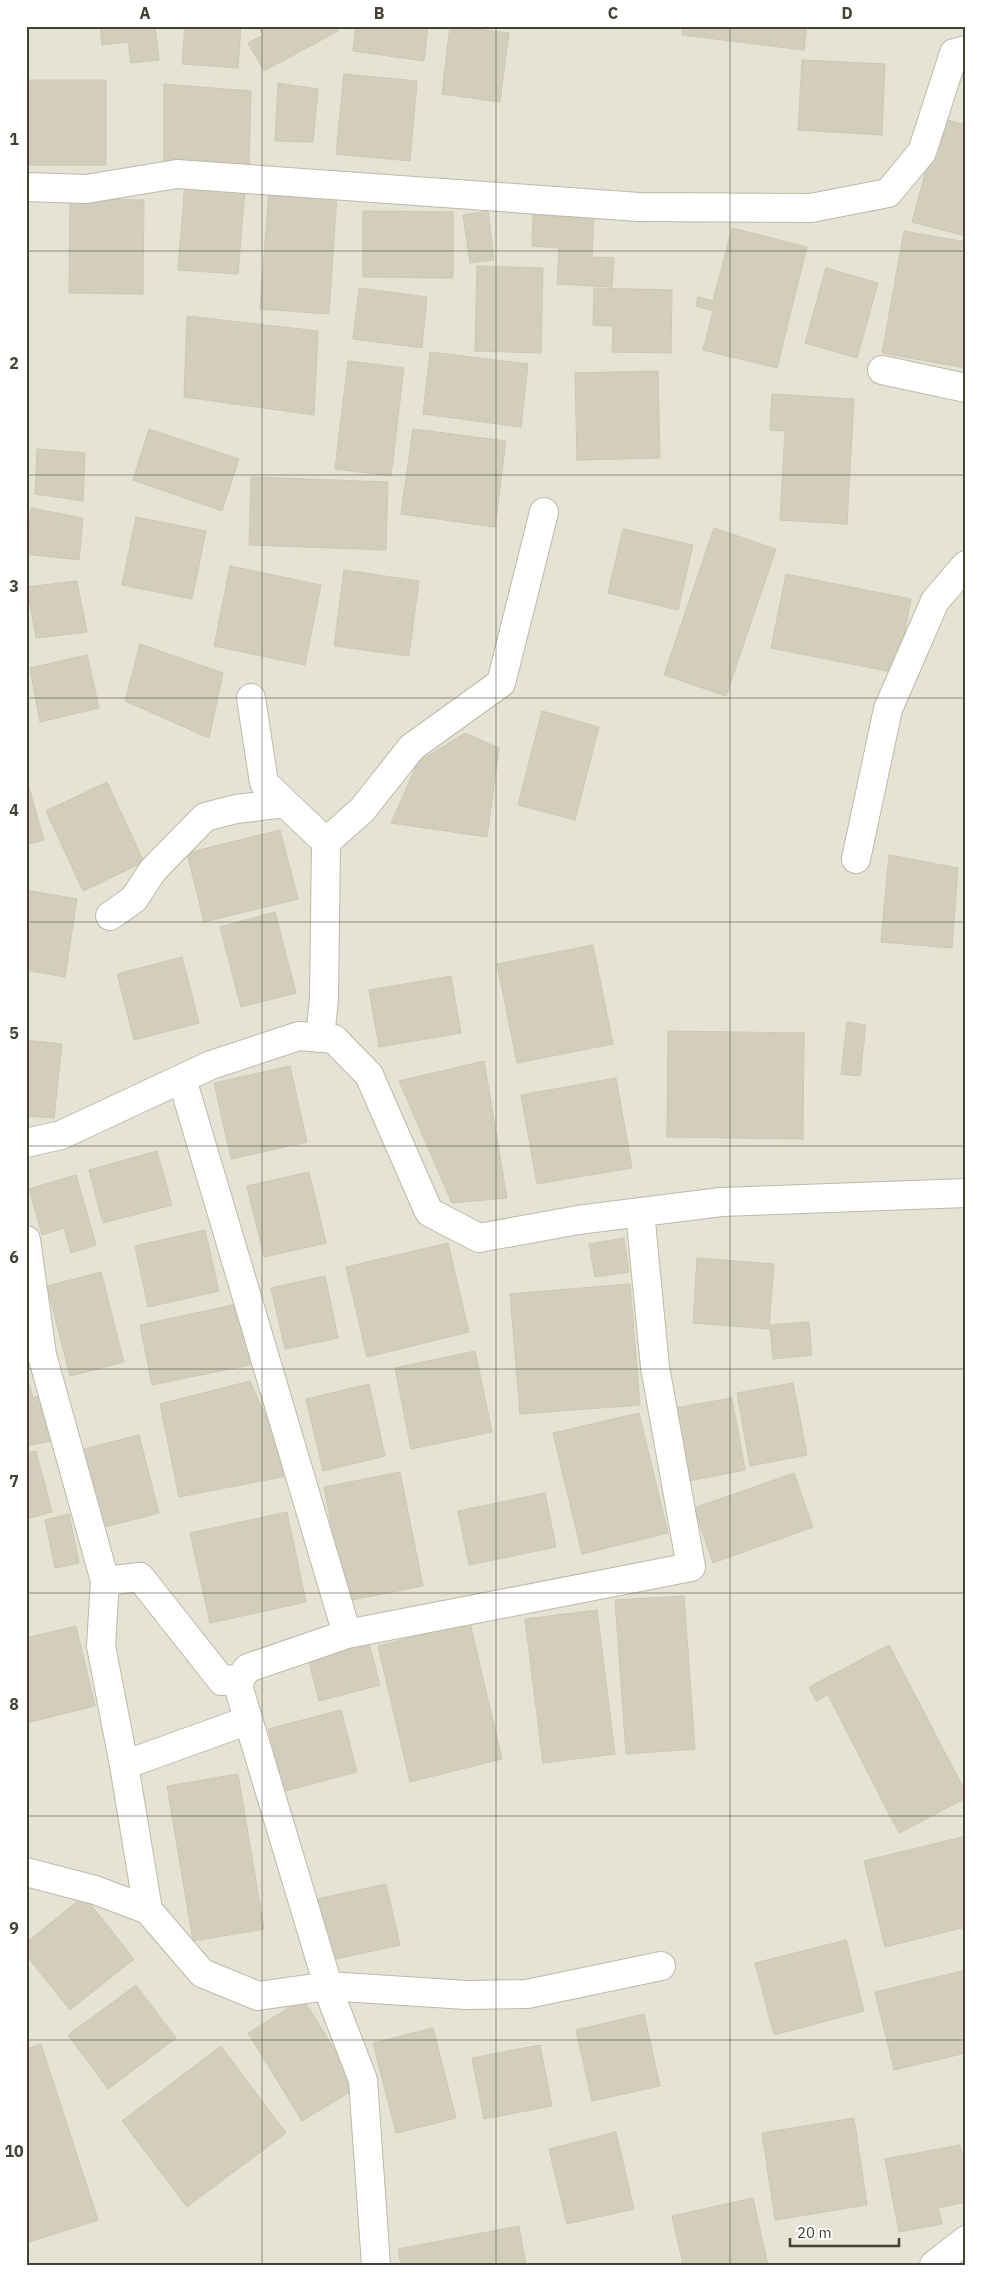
<svg xmlns="http://www.w3.org/2000/svg" width="992" height="2291" viewBox="0 0 992 2291" font-family="'IBM Plex Sans',sans-serif">
	<style>
		.residential { fill: #e5e3d4 }
		.building { fill: #d3cebc; stroke: #cdc7af }
		.lines { fill: none; stroke-linecap: round; stroke-linejoin: round }
		.minor-casing { stroke: #bdbaa9; stroke-width: 30 }
		.tertiary-casing { stroke: #bdbaa9; stroke-width: 30 }
		.minor { stroke: #fff; stroke-width: 28 }
		.tertiary { stroke: #fff; stroke-width: 28 }
		.grid { fill: none; stroke: #444135; stroke-width: 1; stroke-opacity: 0.55 }
		.neatline { fill: none; stroke: #444135; stroke-width: 2 }
		.grid-label { font-size: 16px; text-anchor: middle; font-weight: bold; fill: #444135 }
	</style>
	<rect width="100%" height="100%" fill="#f2f0e6"/>
	<path class="residential" d="M26,26h940v2239h-940z"/>
	<path class="building" d="M100,26h55l4,34 -28,3 -3,-21 -26,3z
		M185,26h56l-3,42 -56,-4z
		M258,26h78l2,5 -74,40 -16,-28 15,-8z
		M356,26h72l-4,35 -71,-10z
		M450,26l59,7 -9,69 -58,-8z
		M683,26h124l-3,24 -122,-15z
		M802,60l83,4 -3,71 -84,-5z
		M344,74l73,7 -7,80 -74,-7z
		M29,80h77v85h-77z
		M278,83l40,6 -5,53 -38,-1z
		M164,84l87,7 -2,79 -85,-6z
		M940,118l26,7v111l-54,-14z
		M185,183l60,5 -7,86 -60,-4z
		M269,190l68,5 -8,119 -69,-5z
		M70,199l74,1 -1,94 -74,-1z
		M363,211l90,1v66l-90,-1z
		M488,211l6,49 -24,3 -7,-48z
		M533,215l61,3 -2,39 22,1 -2,29 -55,-3 2,-36 -27,-2z
		M732,228l75,19 -30,121 -74,-18 10,-39 -17,-5 2,-9 15,4z
		M904,231l62,11v126l-84,-15z
		M477,266l66,2 -2,85 -66,-2z
		M826,268l52,15 -21,75 -52,-15z
		M359,288l68,9 -5,51 -69,-9z
		M594,288l78,2 -1,63 -59,-1 1,-26 -20,-1z
		M187,316l131,15 -4,84 -130,-18z
		M430,352l98,12 -7,63 -98,-13z
		M348,361l56,7 -13,108 -56,-7z
		M658,371l2,87 -83,2 -2,-87z
		M772,394l82,5 -7,125 -67,-4 5,-89 -15,-1z
		M149,429l90,30 -17,52 -89,-31z
		M413,429l93,12 -11,86 -94,-13z
		M37,449l48,4 -2,48 -48,-7z
		M251,477l137,5 -2,68 -137,-5z
		M31,508l52,10 -4,42 -53,-6z
		M136,517l70,14 -14,68 -70,-14z
		M714,528l62,21 -50,147 -62,-21z
		M623,529l70,16 -15,65 -70,-17z
		M230,566l91,19 -16,80 -91,-19z
		M344,570l75,11 -10,75 -75,-10z
		M786,574l125,25 -14,74 -126,-25z
		M77,581l10,51 -51,6 -9,-51z
		M140,644l83,29 -14,65 -84,-37z
		M87,655l12,53 -59,14 -10,-54z
		M542,711l57,16 -24,93 -57,-15z
		M465,733l34,15 -12,89 -96,-14 27,-61z
		M26,777l18,63 -18,5z
		M107,782l37,80 -61,29 -37,-80z
		M280,830l18,69 -94,23 -17,-69z
		M889,855l69,13 -6,80 -71,-6z
		M26,890l51,9 -12,78 -39,-7z
		M275,912l21,81 -55,14 -21,-80z
		M593,945l20,99 -96,19 -20,-99z
		M182,957l17,66 -65,17 -17,-66z
		M451,976l10,57 -82,14 -10,-57z
		M847,1022l19,3 -6,51 -19,-2z
		M668,1031l136,2 -1,106 -136,-2z
		M26,1040l36,4 -8,74 -28,-2z
		M484,1061l23,137 -55,5 -53,-122z
		M290,1066l17,76 -76,17 -17,-76z
		M616,1078l16,90 -95,16 -16,-89z
		M157,1151l15,54 -69,18 -14,-53z
		M309,1172l17,71 -62,14 -17,-71z
		M76,1175l20,70 -25,8 -7,-25 -22,7 -13,-46z
		M205,1230l14,61 -71,16 -13,-61z
		M624,1238l5,34 -34,5 -6,-33z
		M448,1243l21,89 -102,25 -21,-90z
		M697,1258l77,6 -5,65 -76,-6z
		M101,1272l23,90 -54,14 -23,-90z
		M325,1276l13,62 -53,11 -14,-61z
		M630,1284l10,121 -120,9 -10,-120z
		M247,1302l12,61 -107,22 -12,-60z
		M809,1322l3,33 -39,4 -3,-34z
		M475,1351l17,81 -81,17 -16,-81z
		M26,1379h2l5,19 12,-3 10,45 -29,6z
		M250,1381l42,94 -113,22 -19,-93z
		M793,1383l14,72 -57,11 -13,-73z
		M369,1384l16,72 -62,15 -17,-72z
		M732,1398l13,72 -56,11 -14,-73z
		M639,1413l29,120 -86,21 -29,-121z
		M139,1435l20,78 -58,15 -20,-78z
		M36,1451l16,61 -26,7v-66z
		M400,1472l23,114 -77,15 -22,-114z
		M794,1473l19,54 -100,36 -19,-55z
		M545,1493l11,54 -87,18 -11,-54z
		M287,1512l19,90 -96,21 -20,-90z
		M69,1514l10,49 -24,5 -10,-48z
		M684,1596l11,153 -69,5 -11,-154z
		M597,1610l18,144 -72,9 -18,-144z
		M470,1623l32,136 -92,23 -32,-136z
		M76,1626l19,80 -69,17v-85z
		M368,1639l12,46 -61,16 -12,-47z
		M889,1645l77,148v5l-67,35 -71,-138 -12,6 -7,-14z
		M341,1710l16,62 -72,19 -17,-62z
		M238,1774l26,155 -71,12 -26,-155z
		M966,1836v91l-81,20 -21,-86z
		M386,1884l14,61 -69,15 -14,-61z
		M84,1896l50,63 -64,51 -44,-55v-12z
		M846,1940l18,71 -90,24 -19,-72z
		M966,1970v83l-72,17 -19,-78z
		M136,1985l40,53 -68,51 -40,-54z
		M303,1999l55,88 -56,34 -54,-88z
		M644,2014l16,72 -68,15 -16,-71z
		M433,2028l23,90 -60,15 -23,-90z
		M41,2044l57,176 -72,23v-194z
		M540,2045l12,61 -68,13 -12,-61z
		M221,2046l65,87 -99,74 -65,-86z
		M854,2118l13,87 -92,15 -13,-87z
		M616,2132l18,77 -67,15 -18,-75z
		M960,2145l6,30v27l-28,6 4,16 -43,8 -14,-73z
		M753,2198l15,67h-85l-11,-49z
		M519,2226l7,39h-125l-3,-16z"/>
	<g class="lines">
		<defs>
			<path id="minor" d="M26,187l60,2 91,-15 462,33 172,1 77,-15 34,-41 32,-99 12,-3
				M882,370l84,18
				M251,698l13,85 62,59
				M856,859l32,-150 47,-108 31,-36
				M110,916l24,-17 19,-29 52,-53 31,-8 49,-6
				M320,1038l4,-39 2,-157 36,-32 50,-63 89,-64 43,-171
				M182,1079l165,555
				M26,1143l35,-8 150,-70 88,-29 35,3 35,36 60,137 50,26 99,-18 143,-18 245,-9
				M26,1240l16,115 63,226 -4,65 23,119
				M105,1581l35,-4 82,104 18,-3
				M249,1720l-125,45 24,145 54,63 56,23 70,-10 138,9 61,-1 134,-28
				M26,1872l69,18 53,20
				M376,2265l-13,-185 -30,-78 -94,-313 1,-11 8,-10 99,-34 344,-67 -36,-200 -15,-155"/>
			<path id="tertiary" d="M934,2265l32,-25"/>
		</defs>
		<use href="#minor" class="minor-casing"/>
		<use href="#tertiary" class="tertiary-casing"/>
		<use href="#minor" class="minor"/>
		<use href="#tertiary" class="tertiary"/>
	</g>
	<path class="grid" d="M262,26v2239M496,26v2239M730,26v2239M26,251h940M26,475h940M26,698h940M26,922h940M26,1146h940M26,1369h940M26,1593h940M26,1816h940M26,2040h940"/>
	<rect width="992" height="2291" fill="none" stroke="#ffffff" stroke-width="55"/>
	<path d="M790 2238v8h109v-8" fill="none" stroke="#444135" stroke-width="2.5"/>
	<text x="797" y="2238" font-size="15" fill="#444135" stroke="#ffffff" stroke-width="4" paint-order="stroke">20 m</text>
	<rect x="28" y="28" width="936" height="2236" class="neatline"/>
	<g class="grid-label">
		<text x="145" y="19">A</text>
		<text x="379" y="19">B</text>
		<text x="613" y="19">C</text>
		<text x="847" y="19">D</text>
		<text x="14" y="145">1</text>
		<text x="14" y="369">2</text>
		<text x="14" y="592">3</text>
		<text x="14" y="816">4</text>
		<text x="14" y="1039">5</text>
		<text x="14" y="1263">6</text>
		<text x="14" y="1487">7</text>
		<text x="14" y="1710">8</text>
		<text x="14" y="1934">9</text>
		<text x="14" y="2157">10</text>
	</g>
</svg>
